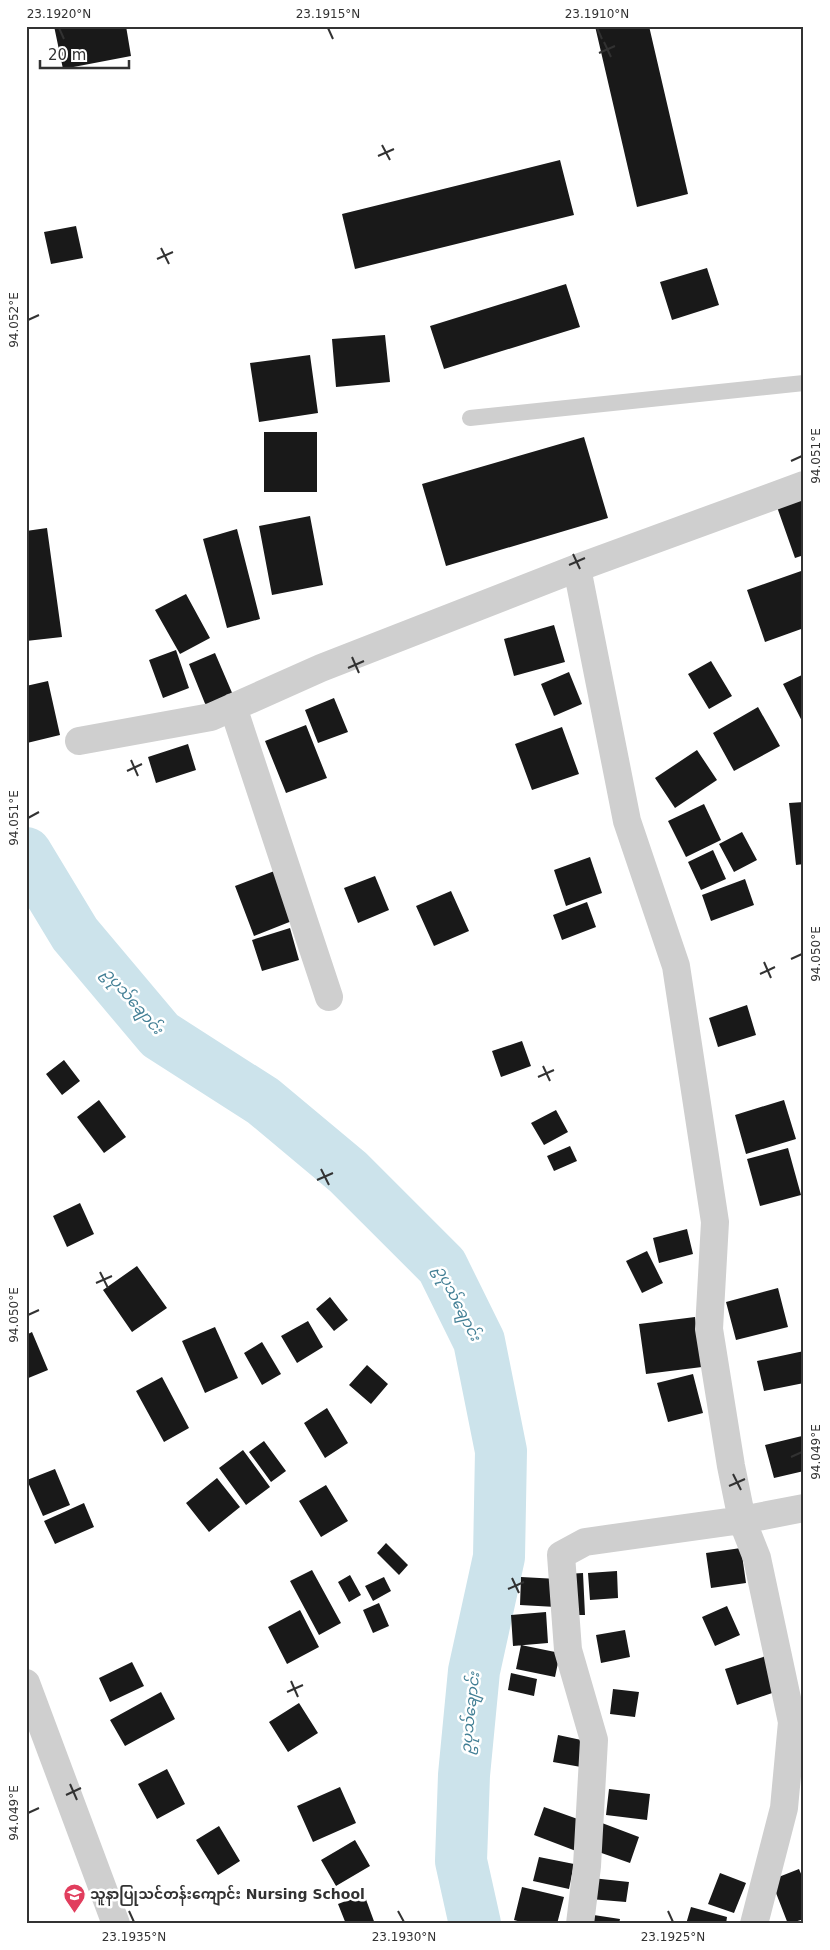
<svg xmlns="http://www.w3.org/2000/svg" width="830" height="1950" viewBox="0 0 830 1950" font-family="'DejaVu Sans','Noto Sans Myanmar',sans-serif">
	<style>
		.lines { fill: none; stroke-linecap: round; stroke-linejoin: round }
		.river { stroke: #cce3eb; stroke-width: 52 }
		.building { fill: #191919 }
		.service { stroke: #cfcfcf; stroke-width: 16 }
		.minor { stroke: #cfcfcf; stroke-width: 28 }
		.tertiary { stroke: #cfcfcf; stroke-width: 28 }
		.ticks { fill: none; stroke: #323232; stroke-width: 2 }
		.labels { text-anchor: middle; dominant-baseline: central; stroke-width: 5; stroke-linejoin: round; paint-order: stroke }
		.poi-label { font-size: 14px; font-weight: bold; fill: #323232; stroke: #fff; text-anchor: start }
		.water-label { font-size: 15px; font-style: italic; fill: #417e94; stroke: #fff }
		.neatline { fill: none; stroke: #323232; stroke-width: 2 }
		.ticks-label { font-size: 12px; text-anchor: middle; fill: #323232 }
	</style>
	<rect width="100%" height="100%" fill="#fff"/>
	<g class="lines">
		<path class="river" d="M26,853l49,81 85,101 103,66 85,71 94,94 37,75 22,110 -2,106 -25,114 -10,104 -3,86 14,63"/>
	</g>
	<path class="building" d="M54,26h72l5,30 -68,13z
		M595,26h54l39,168 -51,13z
		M560,160l14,55 -219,54 -13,-55z
		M76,226l7,32 -32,6 -7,-32z
		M707,268l12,37 -47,15 -12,-38z
		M566,284l14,43 -136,42 -14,-43z
		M385,335l5,47 -54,5 -4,-48z
		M310,355l8,58 -59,9 -9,-59z
		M264,432h53v60h-53z
		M584,437l24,81 -162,48 -24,-82z
		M804,497v58l-9,3 -18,-51z
		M310,516l13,69 -51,10 -13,-69z
		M47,528l15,109 -36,4v-110z
		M237,529l23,90 -33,9 -24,-89z
		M804,570v58l-39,14 -18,-52z
		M186,594l24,44 -30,16 -25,-44z
		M554,625l11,37 -51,14 -10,-37z
		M176,650l13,38 -26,10 -14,-38z
		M215,653l18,42 -27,11 -17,-42z
		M711,661l21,35 -23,13 -21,-35z
		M569,672l13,32 -28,12 -13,-32z
		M804,674v51l-21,-41z
		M48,681l12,54 -33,8 -1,-57z
		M334,698l14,34 -30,11 -13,-33z
		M758,707l22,39 -46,25 -21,-38z
		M306,725l21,53 -41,15 -21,-52z
		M562,727l17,47 -47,16 -17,-46z
		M188,744l8,26 -40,13 -8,-26z
		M697,750l20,30 -42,28 -20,-30z
		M804,802v62l-8,1 -7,-62z
		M704,804l17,36 -35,17 -18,-36z
		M742,832l15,28 -23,12 -15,-28z
		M713,850l13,29 -25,11 -13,-28z
		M590,857l12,36 -36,13 -12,-36z
		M277,870l20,49 -43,17 -19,-50z
		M375,876l14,34 -31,13 -14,-35z
		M745,879l9,26 -43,16 -9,-26z
		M451,891l18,40 -35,15 -18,-40z
		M587,902l9,25 -34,13 -9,-25z
		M290,928l9,32 -37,11 -10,-31z
		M747,1005l9,30 -38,12 -9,-29z
		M522,1041l9,25 -30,11 -9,-26z
		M64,1060l16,21 -18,14 -16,-21z
		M99,1100l27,37 -22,16 -27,-36z
		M784,1100l12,39 -50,15 -11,-39z
		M556,1110l12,22 -24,13 -13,-22z
		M570,1146l7,15 -23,10 -7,-15z
		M788,1148l13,47 -41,11 -13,-47z
		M80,1203l14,31 -27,13 -14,-31z
		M687,1229l6,25 -34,9 -6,-25z
		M647,1251l16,32 -21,10 -16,-32z
		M137,1266l30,42 -35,24 -29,-42z
		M778,1288l10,39 -52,13 -10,-38z
		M330,1297l18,23 -14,11 -18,-22z
		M695,1317l7,50 -56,7 -7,-50z
		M308,1321l15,26 -26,16 -16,-27z
		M215,1327l23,51 -33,15 -23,-52z
		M32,1332l16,38 -22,9v-44z
		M262,1342l19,32 -19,11 -18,-32z
		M804,1351v32l-40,8 -7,-30z
		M367,1365l21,19 -17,20 -22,-19z
		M693,1374l10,39 -35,9 -11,-39z
		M162,1377l27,51 -25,14 -28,-51z
		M327,1408l21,35 -23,15 -21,-35z
		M802,1436l2,35 -30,7 -9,-33z
		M264,1441l22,30 -15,11 -22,-30z
		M243,1450l27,37 -24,18 -27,-37z
		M55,1469l15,36 -27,11 -16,-36z
		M217,1478l23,29 -31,25 -23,-29z
		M326,1485l22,36 -27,16 -22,-36z
		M84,1503l10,24 -39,17 -11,-23z
		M386,1543l22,22 -9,10 -22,-22z
		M741,1548l5,35 -35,5 -5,-35z
		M312,1570l29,53 -22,12 -29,-54z
		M617,1571l1,27 -28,2 -2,-27z
		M583,1573l2,42h-17l-2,-41z
		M350,1575l11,20 -12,7 -11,-20z
		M384,1577l7,14 -18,10 -8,-15z
		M521,1577l37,2 -2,28 -36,-2z
		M379,1603l10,23 -16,7 -10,-23z
		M727,1606l13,29 -25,11 -13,-29z
		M300,1610l19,37 -32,17 -19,-37z
		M546,1612l2,31 -35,3 -2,-31z
		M625,1630l5,27 -29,6 -5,-28z
		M521,1645l39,8 -5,24 -39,-8z
		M766,1656l12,35 -41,14 -12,-36z
		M132,1662l12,24 -34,16 -11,-24z
		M511,1673l26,6 -3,17 -26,-6z
		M613,1689l26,3 -4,25 -25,-3z
		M161,1692l14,27 -50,27 -15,-26z
		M299,1703l19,30 -30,19 -19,-30z
		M558,1735l28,6 -5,26 -28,-5z
		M167,1769l18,35 -28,15 -19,-35z
		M340,1787l16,36 -43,19 -16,-36z
		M609,1789l41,5 -3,26 -41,-5z
		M544,1807l42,15 -10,29 -42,-16z
		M602,1823l37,14 -9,26 -37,-13z
		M219,1826l21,35 -22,14 -22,-35z
		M355,1840l15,26 -34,20 -15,-26z
		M539,1857l35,7 -5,25 -36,-8z
		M799,1869l5,12v38l-16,5 -17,-44z
		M720,1873l26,10 -12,30 -26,-9z
		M592,1878l37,4 -3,20 -36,-3z
		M522,1887l42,10 -7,27h-29l-14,-4z
		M364,1894l11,30h-29l-8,-20z
		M691,1907l36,10 -1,7h-40z
		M587,1914l33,5 -1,5h-33z"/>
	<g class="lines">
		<path class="service" d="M470,418l334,-35"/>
		<path class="minor" d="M577,568l50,253 49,145 39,256 -6,107 22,137 11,54 62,-12
			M233,707l96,290
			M79,741l132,-24 110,-49 256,-100 227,-83
			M580,1924l7,-58 7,-126 -26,-90 -7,-95 24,-13 157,-22 15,38 35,164 -8,86 -30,116"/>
		<path class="tertiary" d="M26,1683l90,241"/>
	</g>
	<path class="ticks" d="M59,28l5,11M328,28l5,11M597,28l5,11M604,42l7,15M599,53l16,-7M382,145l8,15M378,156l16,-7M161,248l8,16M157,259l16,-7M28,320l11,-5M791,461l11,-5M573,554l7,15M569,565l16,-7M352,657l7,16M348,668l16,-7M131,760l7,16M127,771l15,-7M28,818l11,-6M791,959l11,-5M764,962l7,16M760,974l15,-7M543,1066l7,15M538,1077l16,-7M321,1169l8,16M317,1180l16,-7M100,1272l8,16M96,1283l16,-7M28,1315l11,-5M791,1457l11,-5M733,1474l8,16M729,1486l16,-7M512,1578l7,15M508,1589l16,-7M291,1681l7,16M287,1692l16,-7M70,1784l7,16M66,1795l15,-7M28,1813l11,-5M129,1911l5,11M398,1911l6,11M668,1911l5,11"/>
	<defs>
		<symbol id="university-pin" viewBox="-11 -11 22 30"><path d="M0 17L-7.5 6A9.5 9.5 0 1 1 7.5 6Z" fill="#e13d5d" stroke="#fff"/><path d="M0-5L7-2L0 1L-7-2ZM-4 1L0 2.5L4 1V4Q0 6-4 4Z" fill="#fff"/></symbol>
	</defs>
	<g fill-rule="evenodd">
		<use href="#university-pin" x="62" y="1882" width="25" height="34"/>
	</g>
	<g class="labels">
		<g class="poi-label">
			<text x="90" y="1894">သူနာပြုသင်တန်းကျောင်း Nursing School</text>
		</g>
		<g class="water-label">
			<text transform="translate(133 1001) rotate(49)">ဥပုသ်ချောင်း</text>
			<text transform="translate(458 1303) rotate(63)">ဥပုသ်ချောင်း</text>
			<text transform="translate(470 1713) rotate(-84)">ဥပုသ်ချောင်း</text>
		</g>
	</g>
	<rect width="830" height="1950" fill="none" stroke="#ffffff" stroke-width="55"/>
	<path d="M40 60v8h89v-8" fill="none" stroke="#323232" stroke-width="2.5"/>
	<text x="48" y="60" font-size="15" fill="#323232" stroke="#ffffff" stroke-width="4" paint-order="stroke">20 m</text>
	<rect x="28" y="28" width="774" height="1894" class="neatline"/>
	<g class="ticks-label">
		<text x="59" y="18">23.1920°N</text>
		<text x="328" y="18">23.1915°N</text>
		<text x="597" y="18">23.1910°N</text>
		<text transform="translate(14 320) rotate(-90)" y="4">94.052°E</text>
		<text transform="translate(816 456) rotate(-90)" y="4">94.051°E</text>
		<text transform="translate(14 818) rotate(-90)" y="4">94.051°E</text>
		<text transform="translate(816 954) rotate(-90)" y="4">94.050°E</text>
		<text transform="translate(14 1315) rotate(-90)" y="4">94.050°E</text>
		<text transform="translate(816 1452) rotate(-90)" y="4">94.049°E</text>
		<text transform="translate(14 1813) rotate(-90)" y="4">94.049°E</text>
		<text x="134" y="1941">23.1935°N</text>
		<text x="404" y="1941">23.1930°N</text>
		<text x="673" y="1941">23.1925°N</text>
	</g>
</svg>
